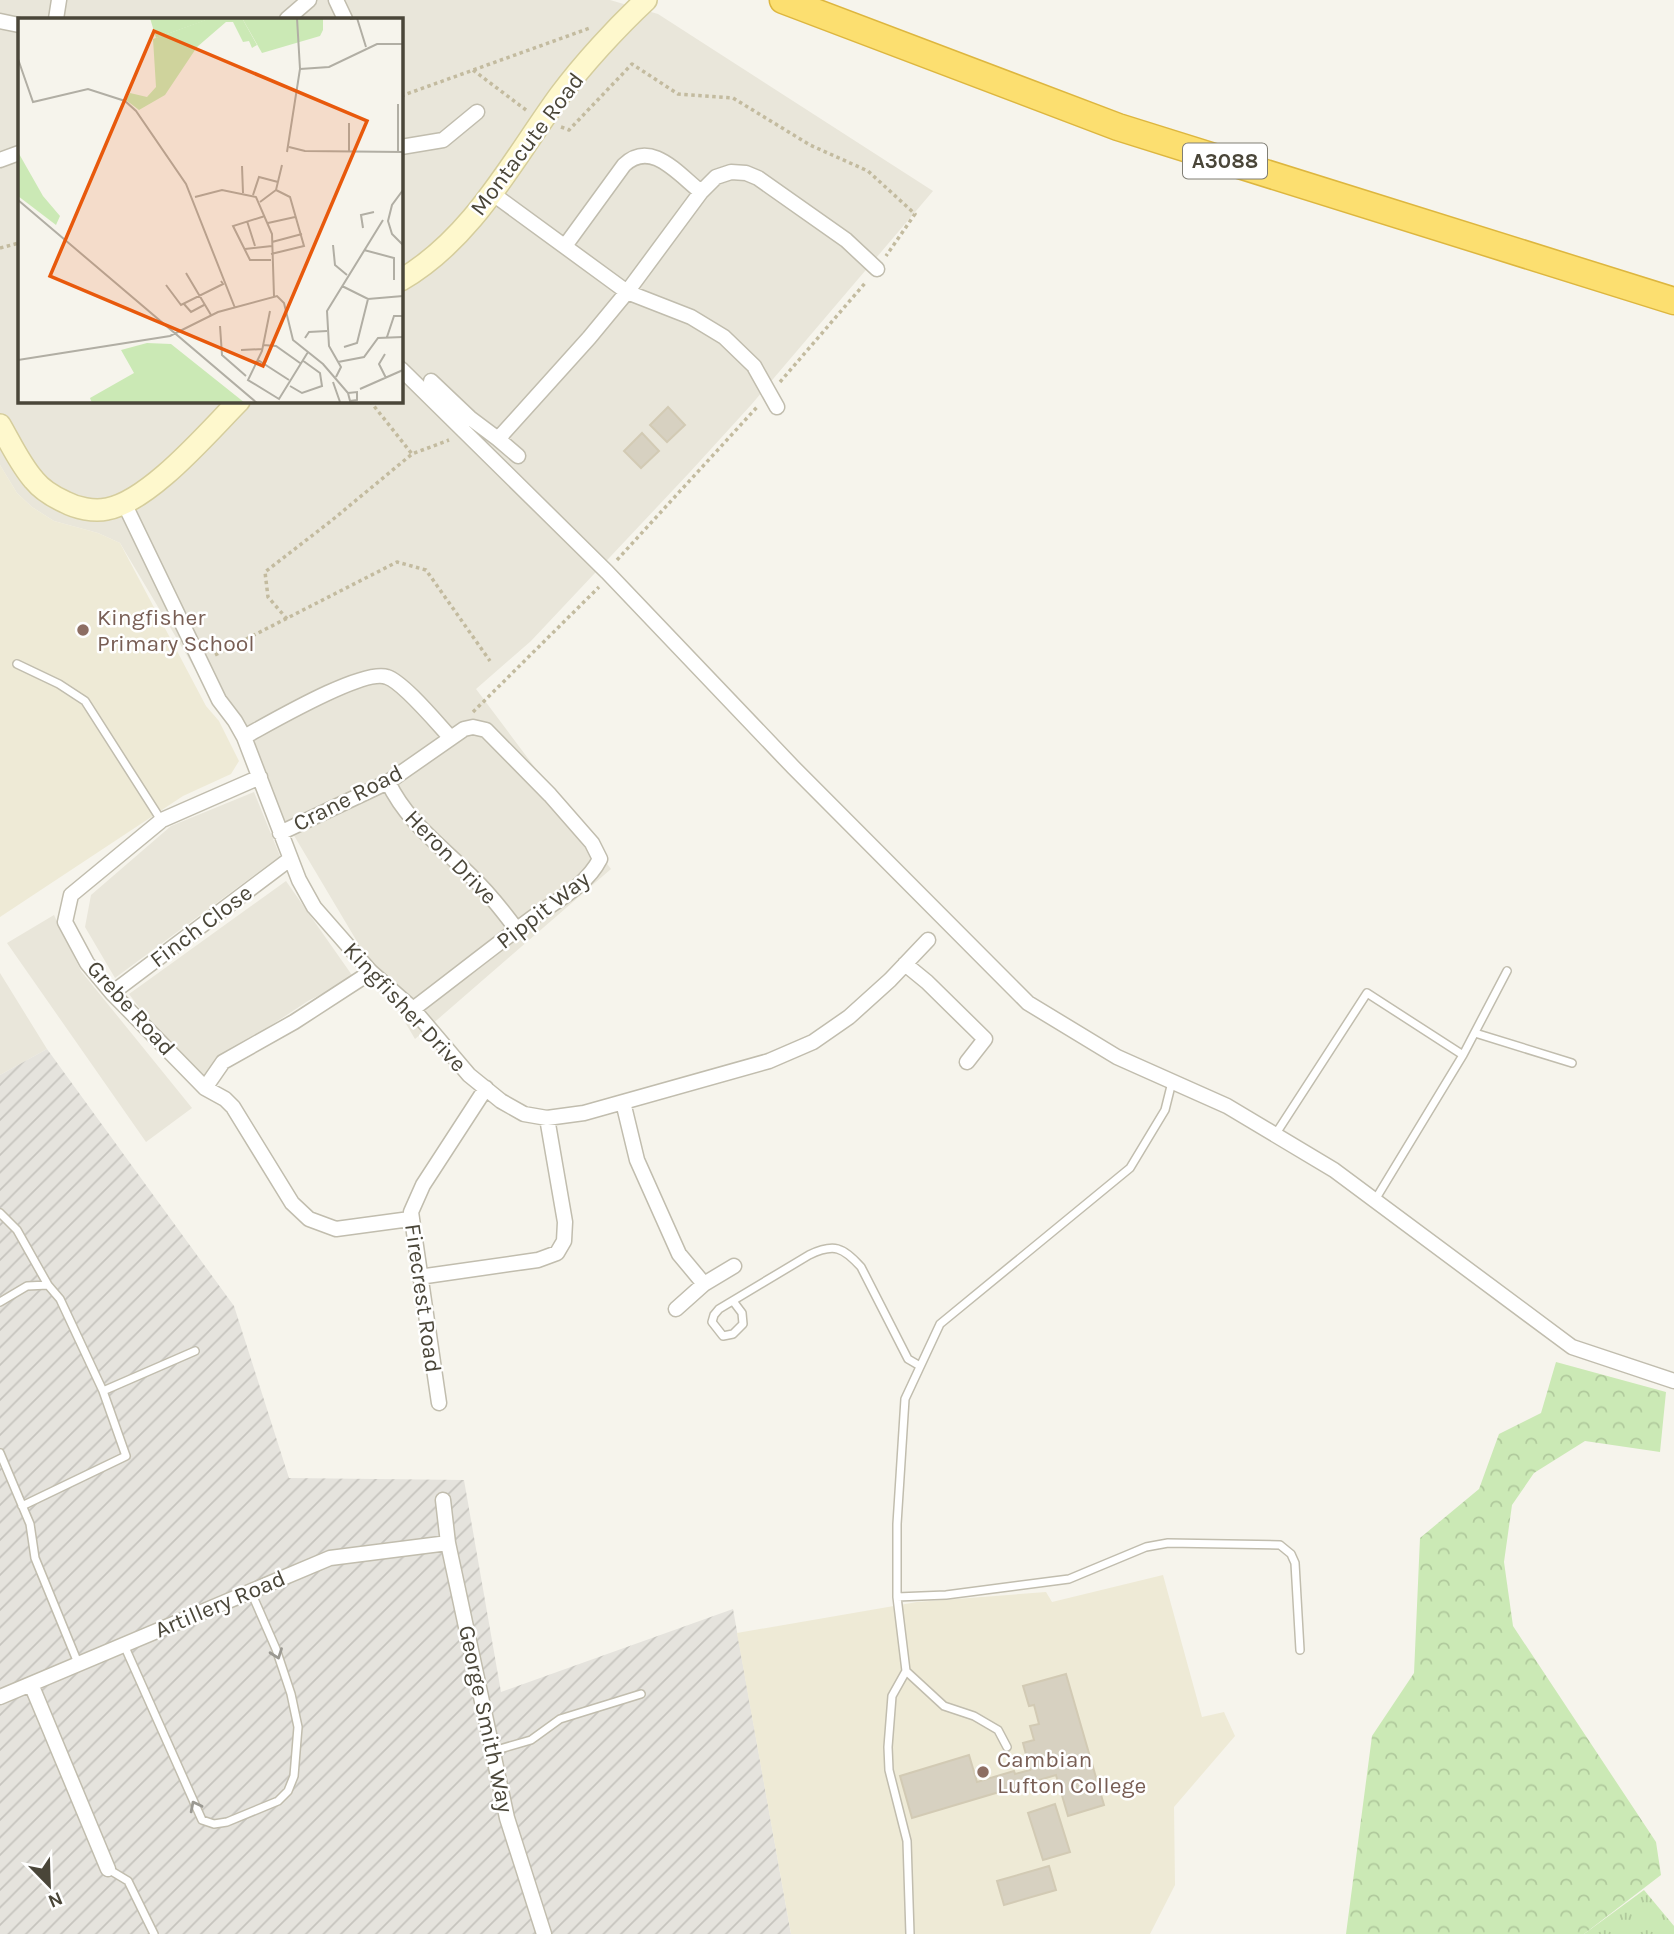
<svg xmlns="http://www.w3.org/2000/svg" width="1674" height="1934" viewBox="0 0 1674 1934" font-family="Karla,sans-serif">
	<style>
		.residential { fill: #e9e6da; fill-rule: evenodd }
		.industrial { fill: url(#industrial-furrows) }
		.education { fill: #eeead6 }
		.grass { fill: url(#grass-tufts) }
		.forest { fill: url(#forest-crowns) }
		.building { fill: #d7d1c1; stroke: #d2cab4; stroke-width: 2 }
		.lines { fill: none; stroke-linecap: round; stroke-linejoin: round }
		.lane-casing { stroke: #c1bdae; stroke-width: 10 }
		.street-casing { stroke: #c1bdae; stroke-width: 17 }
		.secondary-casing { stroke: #d5cd9c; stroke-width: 24 }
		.highway-casing { stroke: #ddb63f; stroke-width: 29 }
		.path { stroke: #c3bb9f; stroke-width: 3.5; stroke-dasharray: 3.5 3.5; stroke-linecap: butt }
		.lane { stroke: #fff; stroke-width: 7 }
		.street { stroke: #fff; stroke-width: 14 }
		.secondary { stroke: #fef8cd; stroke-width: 21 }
		.highway { stroke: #fcdf70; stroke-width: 26 }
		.oneway { stroke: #9b9992 }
		.education-dot { fill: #8d6e63; stroke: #fff; stroke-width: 2.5 }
		.labels { text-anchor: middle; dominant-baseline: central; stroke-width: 5; stroke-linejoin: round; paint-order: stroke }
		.shield { fill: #fff; stroke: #807e74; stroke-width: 2 }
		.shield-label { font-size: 21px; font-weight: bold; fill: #4a4639 }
		.street-label { font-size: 23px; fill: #4a4639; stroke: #fff }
		.education-label { font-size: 23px; fill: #785e54; stroke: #fff; text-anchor: start }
		.inset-road { fill: none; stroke: #b1aea4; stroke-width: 2 }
		.view { fill: #e8590c; fill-opacity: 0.15; stroke: #e8590c; stroke-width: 3.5 }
		.inset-edge { fill: none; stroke: #4a4639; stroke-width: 3.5 }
	</style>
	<defs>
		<pattern id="industrial-furrows" width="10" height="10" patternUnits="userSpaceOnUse" patternTransform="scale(1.75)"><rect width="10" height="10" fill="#e5e3dd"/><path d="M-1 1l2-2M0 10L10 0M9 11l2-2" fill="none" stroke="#c6c4be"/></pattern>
		<pattern id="grass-tufts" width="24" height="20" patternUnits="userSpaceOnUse" patternTransform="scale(1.75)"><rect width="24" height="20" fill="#cbe9b5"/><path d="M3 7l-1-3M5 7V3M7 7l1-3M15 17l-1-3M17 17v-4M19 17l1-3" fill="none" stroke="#b0c99c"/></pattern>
		<pattern id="forest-crowns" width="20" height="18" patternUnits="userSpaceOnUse" patternTransform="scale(1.75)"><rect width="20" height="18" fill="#cbe9b5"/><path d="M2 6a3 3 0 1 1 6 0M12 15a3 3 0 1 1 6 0" fill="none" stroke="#b0c99c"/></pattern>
	</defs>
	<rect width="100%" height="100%" fill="#f6f4ec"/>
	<path class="residential" d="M0,0h610l48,14 275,177 -182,214 -61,67 -159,169 -55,48 135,180 -196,170 -295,-496 -22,-10 -44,-12 -22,-14 -15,-14 -17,-28zM19,19h382v382h-382z
		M254,792l26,64 -165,122 -30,-51 6,-32 80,-69z
		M286,881l68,97 -46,23 -88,58 -22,27 -69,-92z
		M54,915l27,56 111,137 -46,34 -139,-199z
		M0,973l47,76 -47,26z"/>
	<path class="industrial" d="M47,1049l187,257 55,172 175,2 37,212 232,-83 58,325h-791v-859z"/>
	<path class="education" d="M0,465l17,28 15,14 22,14 44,12 22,10 86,163 13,15 20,40 -8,13 -48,22 -183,121z
		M1163,1575l39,142 22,-5 11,24 -61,71 1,78 -25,49h-359l-54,-301 180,-31 129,-10 6,10z"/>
	<path class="grass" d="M1644,1890l30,36v8h-90z"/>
	<path class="forest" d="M1556,1362l110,30 -6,60 -75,-11 -51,32 -22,32 -8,57 9,64 143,216 5,33 -77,59h-238l26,-198 42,-63 6,-135 59,-49 20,-55 42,-21z"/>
	<path class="building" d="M668,407l17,18 -18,17 -17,-17z
		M642,433l17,18 -18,17 -17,-17z
		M1066,1674l38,131 -36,11 -12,-41 -144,43 -12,-42 69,-21 8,27 37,-11 1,3 15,-4 -7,-27 11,-3 -4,-14 9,-2 -5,-19 -5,1 -6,-20z
		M1055,1804l15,48 -27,8 -15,-47z
		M1049,1866l7,24 -52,15 -7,-24z"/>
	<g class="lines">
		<defs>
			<path id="lane" d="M17,664l42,20 26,17 76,119
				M1475,1033l97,30
				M1463,1055l44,-84
				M1275,1135l92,-142 96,62 -88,145
				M0,1213l17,17 31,55
				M733,1301l9,12 1,11 -10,10 -10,2 -11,-14 2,-7 5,-6 90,-54c25,-12 34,-8 52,12l47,92 12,7
				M0,1302l27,-16 21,-1 12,14 43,92
				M0,1453l30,71 5,34 43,105
				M22,1506l104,-50 -23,-65 92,-40
				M897,1597l49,-2 123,-16 77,-32 22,-4 112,2 11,9 4,9 5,87
				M124,1645l78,175 12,4 13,-2 51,-21 10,-10 6,-15 4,-49 -7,-33 -15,-45 -25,-57
				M906,1671l-14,25 -4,51 1,23 18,71 3,93
				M1007,1747l-9,-17 -24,-14 -30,-10 -38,-35 -9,-74v-73l8,-125 35,-75 190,-156 35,-58 7,-28
				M493,1751l38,-11 29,-21 81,-25
				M108,1869l20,12 26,53"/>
			<path id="street" d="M336,0l9,19
				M56,19l3,-19
				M287,19l22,-19
				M0,21l19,4
				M401,147l42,-7 34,-28
				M0,160l19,-7
				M493,194l134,98 64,25 33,20 30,29 23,41
				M565,246l59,-81c27,-26 54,9 77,27
				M401,369l206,203 187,196 234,235 89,54 110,49 107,64 238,177 102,34
				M431,381l39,37 28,21
				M518,456l-20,-17 91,-101 38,-46 74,-100 15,-15 15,-5 15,1 12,5 88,62 31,29
				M124,503l95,197 16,21 9,16 55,143 15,27 57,65 42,37 56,66 32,26 23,13 23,4 37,-5 185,-52 44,-19 36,-25 41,-37 38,-40
				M244,737c26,-14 119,-69 143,-60 16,5 50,46 63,60
				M260,777l-98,43 -91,75 -6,27 22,41 25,30 93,95 20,11 8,8 59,96 17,16 27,10 74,-10
				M388,782c19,40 52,63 83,94 17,16 32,35 46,54
				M280,833l108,-51 76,-53 9,-2 13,3 64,65 42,48 8,16c-14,27 -41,40 -65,57 -41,30 -81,62 -122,93
				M905,964l22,18 58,57 -18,23
				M112,993l178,-134
				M205,1088l18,-26 71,-40 77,-50
				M623,1102l14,58 42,94 25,30
				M419,1277l119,-17 19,-7 7,-12 1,-19 -18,-104
				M676,1309l28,-25 30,-18
				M439,1403l-28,-191 12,-27 63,-97
				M443,1500l5,43 59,275 37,116
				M31,1684l77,185
				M0,1697l330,-139 118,-15"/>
			<path id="secondary" d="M401,280c72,-42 111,-119 159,-185 23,-31 57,-68 86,-95
				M0,425c11,19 20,39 34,55 8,10 20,17 31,22 11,6 29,10 42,7 43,-8 101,-77 132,-108"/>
			<path id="highway" d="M783,0l335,127 556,174"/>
		</defs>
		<use href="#lane" class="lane-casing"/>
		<use href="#street" class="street-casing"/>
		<use href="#secondary" class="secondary-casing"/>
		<use href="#highway" class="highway-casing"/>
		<path class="path" d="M473,70l53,40
			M401,96l189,-68
			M561,127l8,3 63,-66 46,30 55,4 77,47 58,26 47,43 -29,42
			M0,248l19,-5
			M780,382l86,-100
			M370,401l42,53
			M617,560l141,-154
			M287,619l-19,-22 -3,-25 66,-51 81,-67 37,-14
			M215,655l182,-93 29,8 64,91
			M473,712l126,-125"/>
		<use href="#lane" class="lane"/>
		<use href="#street" class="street"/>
		<use href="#secondary" class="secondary"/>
		<use href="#highway" class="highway"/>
	</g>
	<defs><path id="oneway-chevron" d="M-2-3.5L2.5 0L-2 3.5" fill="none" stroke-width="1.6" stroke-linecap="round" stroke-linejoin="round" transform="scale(1.75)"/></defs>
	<g class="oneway">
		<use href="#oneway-chevron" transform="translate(277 1654) rotate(70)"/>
		<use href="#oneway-chevron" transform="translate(195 1806) rotate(-117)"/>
	</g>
	<g class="education-dot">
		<circle cx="83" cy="630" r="7"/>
		<circle cx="983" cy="1772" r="7"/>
	</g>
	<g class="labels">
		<rect class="shield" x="1183" y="143.5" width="84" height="35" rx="5"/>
		<g class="shield-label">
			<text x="1225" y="161">A3088</text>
		</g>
		<g class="street-label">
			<text transform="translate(527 144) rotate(-53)">Montacute Road</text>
			<text transform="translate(348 798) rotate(-27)">Crane Road</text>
			<text transform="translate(451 857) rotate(46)">Heron Drive</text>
			<text transform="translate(543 910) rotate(-38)">Pippit Way</text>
			<text transform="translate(201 926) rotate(-37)">Finch Close</text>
			<text transform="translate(405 1007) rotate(47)">Kingfisher Drive</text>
			<text transform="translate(131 1008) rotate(48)">Grebe Road</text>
			<text transform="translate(423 1298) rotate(82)">Firecrest Road</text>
			<text transform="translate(220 1604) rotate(-23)">Artillery Road</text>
			<text transform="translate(486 1719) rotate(78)">George Smith Way</text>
		</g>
		<g class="education-label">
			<text x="97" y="617">Kingfisher<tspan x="97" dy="26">Primary School</tspan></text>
			<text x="997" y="1759">Cambian<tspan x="997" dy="26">Lufton College</tspan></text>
		</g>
	</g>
	<g transform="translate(18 18)">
		<rect width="385" height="385" fill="#f6f4ec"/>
		<path d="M132,0h62l-56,20zM224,0h81v12l-3,6 -58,17zM129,325l24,1 74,59h-153l-2,-5 44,-25 -13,-23z" fill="#cbe9b5"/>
		<path d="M224,0l15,27 -5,3 -3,-7 -6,1 -10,-20h-7l-29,25 -32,48 -26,15 -13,-10 4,-7 17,4 9,-10 -3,-48 55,-20zM0,134l25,44 17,20 -4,9 -38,-29z" fill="#cbe9b5"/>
		<path class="inset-road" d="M332,1l7,-1 9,29M0,41l15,43 55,-13 37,12 11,10 50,73 49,124M282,51l29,-2 48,-23h26M271,129l16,4 98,1M331,133v-28M380,133v-47M269,134l13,-83 -3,-51M224,148l1,27M385,172l-11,15 -4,16 4,13 11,11M235,177l6,-18 19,5M177,179l27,-7 34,7 16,37 2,62M0,182l239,203M242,184l16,-12 6,-25M247,198l-32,10 17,34h21M229,203l8,25M250,205l27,-6M345,210l-2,-13 13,-3M254,224l30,-8M315,227l2,20 12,10M227,231l27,-3M346,232l30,8v22M253,236l33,-8 -14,-49 -14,-7M168,255l25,42M148,267l15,20 42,-21 -2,-3M324,268l26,13 35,-3M166,286l7,8 13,-7M252,293l-8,40 -14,29 31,19 29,-47M202,308l2,29 24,21M369,319l7,-21h9M287,320l4,-6 18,-1M245,327l13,1 24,17M326,329l13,-4 11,-44M223,332l22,-1M367,336l-6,10 7,14M0,342l152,-24 48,-24 59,-16 7,7 9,37 30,24 25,29 2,8 7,-1v-8l-9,1M240,342l31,20M320,344l26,-5 14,-19 25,-1M318,359l5,-10 -12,-21 -2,-35 56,-91M315,364l7,20M272,368l12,7 20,-7 -2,-13 -18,-13M342,371l43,-19"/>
		<path class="view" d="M136,13l213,90 -104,245 -213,-90z"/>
		<rect width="385" height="385" class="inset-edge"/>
	</g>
	<g transform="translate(49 1885) rotate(157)" stroke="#ffffff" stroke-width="5" paint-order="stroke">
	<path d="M0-5L12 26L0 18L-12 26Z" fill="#4a4639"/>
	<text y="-10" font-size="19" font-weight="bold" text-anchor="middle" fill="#4a4639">N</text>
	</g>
</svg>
